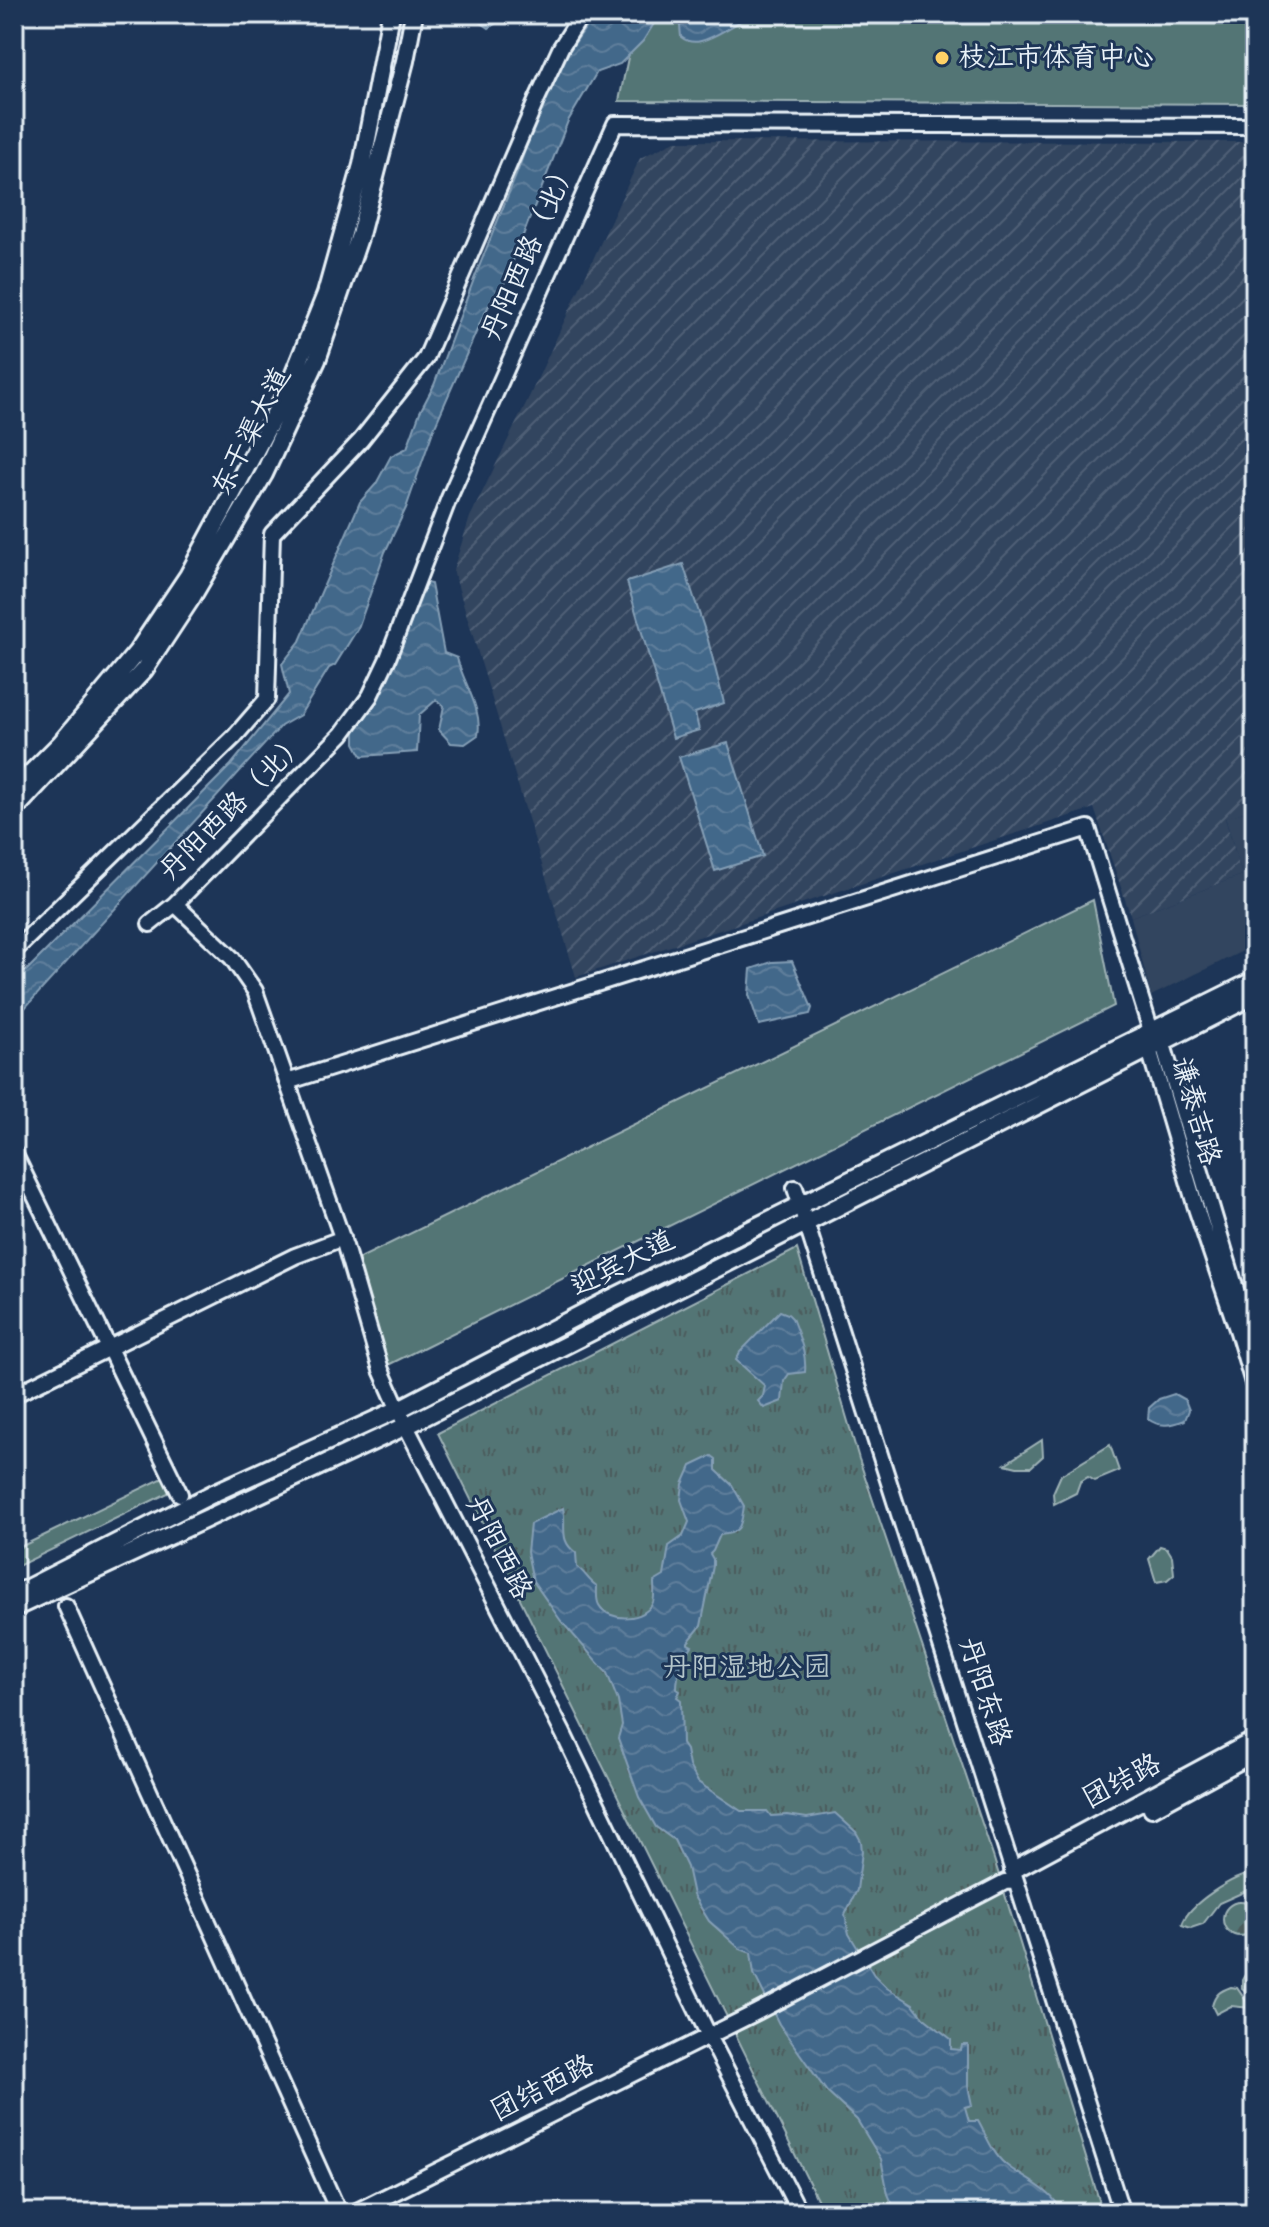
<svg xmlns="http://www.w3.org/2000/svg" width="1269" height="2227" viewBox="0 0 1269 2227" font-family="Mynerve,'LXGW WenKai TC',sans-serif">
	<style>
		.built { fill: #31445e }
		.industrial { fill: url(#industrial-furrows) }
		.green { fill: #537474; stroke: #9eb2b6; stroke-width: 2 }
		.forest { fill: url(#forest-firs); stroke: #9eb2b6; stroke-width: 2 }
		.park { fill: url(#park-tufts); stroke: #9eb2b6; stroke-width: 2 }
		.water { fill: url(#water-waves); stroke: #859fb6; stroke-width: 2 }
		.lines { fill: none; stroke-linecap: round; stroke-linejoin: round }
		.minor-casing { stroke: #e8f1f8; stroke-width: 20 }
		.major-casing { stroke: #e8f1f8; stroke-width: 22 }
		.minor { stroke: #1d3557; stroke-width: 14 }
		.major { stroke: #1d3557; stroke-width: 16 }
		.poi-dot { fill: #ffd166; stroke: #1d3557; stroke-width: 3 }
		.labels { text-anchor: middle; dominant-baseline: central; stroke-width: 6; stroke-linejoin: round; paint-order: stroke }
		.poi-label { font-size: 28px; fill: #e8f1f8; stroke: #1d3557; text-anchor: start }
		.street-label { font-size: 28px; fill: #e8f1f8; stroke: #1d3557 }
		.park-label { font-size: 28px; fill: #b4c5ca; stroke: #1d3557 }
	</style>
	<defs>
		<pattern id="industrial-furrows" width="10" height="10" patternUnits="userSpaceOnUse" patternTransform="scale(2)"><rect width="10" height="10" fill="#31445e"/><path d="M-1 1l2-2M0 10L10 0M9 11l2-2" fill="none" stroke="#4f5f76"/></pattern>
		<pattern id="forest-firs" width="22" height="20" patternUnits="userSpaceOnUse" patternTransform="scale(2)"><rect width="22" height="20" fill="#537474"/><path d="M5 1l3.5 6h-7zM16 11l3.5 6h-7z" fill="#4c5c5d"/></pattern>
		<pattern id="park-tufts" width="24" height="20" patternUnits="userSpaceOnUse" patternTransform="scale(2)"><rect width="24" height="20" fill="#537474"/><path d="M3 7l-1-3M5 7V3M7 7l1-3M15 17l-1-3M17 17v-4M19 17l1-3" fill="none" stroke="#4c5c5d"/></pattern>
		<pattern id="water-waves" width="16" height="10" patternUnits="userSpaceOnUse" patternTransform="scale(2)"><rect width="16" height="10" fill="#43688a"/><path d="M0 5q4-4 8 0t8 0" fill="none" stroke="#5e7e9b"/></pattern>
	</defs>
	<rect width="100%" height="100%" fill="#1d3557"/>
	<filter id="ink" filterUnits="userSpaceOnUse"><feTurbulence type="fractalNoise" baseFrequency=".0125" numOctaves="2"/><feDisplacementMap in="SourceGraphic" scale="16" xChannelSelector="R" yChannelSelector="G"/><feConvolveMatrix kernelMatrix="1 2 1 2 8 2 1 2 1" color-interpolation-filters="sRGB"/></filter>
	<g filter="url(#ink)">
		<path class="built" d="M1255,798v147l-104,51 -20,-79 111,-42 -17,-58 23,-6 -3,-10z"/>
		<path class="industrial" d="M675,141l580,1v656l-10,3 3,10 -23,7 17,57 -111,42 -37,-109 -518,169 -123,-407 17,-53 60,-122 110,-237z"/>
		<path class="green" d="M637,14h618v90l-636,-3z
			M1093,900l21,106 -728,360 -30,-106z
			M1042,1440l1,16 -12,11h-14l-12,-3z
			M1110,1445l9,26 -24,10 -7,-4 -8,5 -4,11 -22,11 -1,-11 8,-18z
			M165,1477l7,14 -158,77v-18z
			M1160,1546l7,2 5,8 2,18 -7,6 -11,2 -7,-23z
			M1255,1873v14l-36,16 -16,21 -12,4 -9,-3c6,-21 52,-50 73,-52z
			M1245,1975h10v25l-13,-11v-9z
			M1231,1987l6,1 14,20 -20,-2 -15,8 -4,-8c3,-12 8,-15 19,-19z"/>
		<path class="forest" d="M1223 1919a17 17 0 1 1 34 0a17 17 0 1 1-34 0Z"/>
		<path class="park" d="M797,1249l62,210 135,400 109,354h-279l-386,-780z"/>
		<path class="water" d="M478,14h31l-20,14 -9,-6z
			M595,14h65l-17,27 -23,23 -23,8 -29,49 -66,168 -8,7 -13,25 -47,107 -28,80 -21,44 -27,76 -23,37 -6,3 -29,47 -19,11 -267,294v-37l217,-218 58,-71 -7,-30 18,-23 60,-139 16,-18 15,-28 16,-8 13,-36 14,-27 40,-106 43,-106 22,-62 26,-54z
			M684,14h66c-9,8 -37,24 -49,27 -8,2 -14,1 -20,-4l-1,-11z
			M683,564l25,76 16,63 -29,10 4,17 -26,8 -46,-156z
			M426,583l5,1 13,69 13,5c6,24 26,52 21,77l-13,9 -14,-1 -12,-13 5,-24 -8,-6 -17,15 -2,37 -55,4 -7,-13v-15l16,-19z
			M728,743l35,113 -48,15 -36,-114z
			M792,961l20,47 -2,6 -51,11 -10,-30 2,-26 21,-7z
			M780,1311l8,3 4,4c6,16 15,35 13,54l-16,2 -5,7 -2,20 -18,7 -6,-7 5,-5 2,-10 -29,-26 4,-8z
			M1174,1394l11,6 4,10 -4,10c-13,5 -25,8 -37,-1l1,-11 10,-9z
			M712,1456l4,3v11l16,15 12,21c-3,19 -2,27 -24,29l-7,16 -3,3 3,5v7l-12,60 -13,16v2l4,2c-10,14 -15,26 -15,43l3,2 -3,6 4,3 1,44 4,6 3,16 9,16 43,29h26l4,5 16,-1 20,3 28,-5 21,19 5,9 1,11 -5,38 -12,25 4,19 25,41 13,13 26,16 10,13 28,22v10l10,1 1,-5h6v41l4,19 -7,2 4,14h9c8,14 15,33 27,43 19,16 47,24 57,49h-166l-8,-19 -7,-35 -24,-39 -30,-28 -48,-68 -25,-50 -3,-21 -11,-4 -31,-28 -16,-26 -6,-28 -13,-27 -18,-13 -17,-30 -21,-59 4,-13 -4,-24 -11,-28 -46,-52 -28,-40 -6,-29 3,-28 33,-16c4,19 -5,32 13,45l1,14c9,6 11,14 20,19 0,7 -1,14 2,19 10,18 47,16 54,-3 2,-6 1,-14 1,-20l10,-6 5,-30 14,-10 6,-14 -8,-22 2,-16 8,-18z"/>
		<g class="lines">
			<defs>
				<path id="minor" d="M175,904l57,54 23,33 90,255 36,124 25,56 157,307 146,303 91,177
					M150,924l25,-20 167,-170 28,-38 18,-38 61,-160 166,-374 640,2
					M14,951l221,-215 32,-37 5,-165 89,-94 65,-82 111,-259 24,-52 21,-33
					M1154,1034l8,7 93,312
					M287,1082l801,-254 63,203 -2,18 47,159 42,124 17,58
					M14,1153l166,341
					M795,1188l327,1025
					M14,1395l281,-139 48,-18
					M66,1606l273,607
					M353,2213l404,-201 248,-130 11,-1"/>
				<path id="major" d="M14,790l47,-47 76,-91 51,-76 99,-185 39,-97 36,-129 29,-151
					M14,810l130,-140 48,-73 72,-123 53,-114 43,-125 45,-174 9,-47
					M14,1595l202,-103 183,-83 211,-110 645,-319
					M14,1608l392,-182 849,-431
					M1152,1808l103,-56
					M1013,1870l242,-130"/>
			</defs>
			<use href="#minor" class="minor-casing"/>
			<use href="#major" class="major-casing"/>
			<use href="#minor" class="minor"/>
			<use href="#major" class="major"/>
		</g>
	</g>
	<circle class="poi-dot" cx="942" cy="58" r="8"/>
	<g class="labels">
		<g class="poi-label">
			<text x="958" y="58">枝江市体育中心</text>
		</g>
		<g class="street-label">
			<text transform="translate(530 250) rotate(-66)">丹阳西路（北）</text>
			<text transform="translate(252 432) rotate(-63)">东干渠大道</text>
			<text transform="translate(234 807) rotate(-45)">丹阳西路（北）</text>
			<text transform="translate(1195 1111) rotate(74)">谦泰吉路</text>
			<text transform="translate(623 1264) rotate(-27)">迎宾大道</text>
			<text transform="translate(498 1548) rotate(63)">丹阳西路</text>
			<text transform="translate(984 1692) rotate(72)">丹阳东路</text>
			<text transform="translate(1122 1782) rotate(-28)">团结路</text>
			<text transform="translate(543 2089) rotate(-27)">团结西路</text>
		</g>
		<g class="park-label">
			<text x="747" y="1668">丹阳湿地公园</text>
		</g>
	</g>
	<rect width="1269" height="2227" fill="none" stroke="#1d3557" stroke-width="48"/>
	<rect x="24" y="24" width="1221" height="2179" fill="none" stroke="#e8f1f8" stroke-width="3" filter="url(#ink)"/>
</svg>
